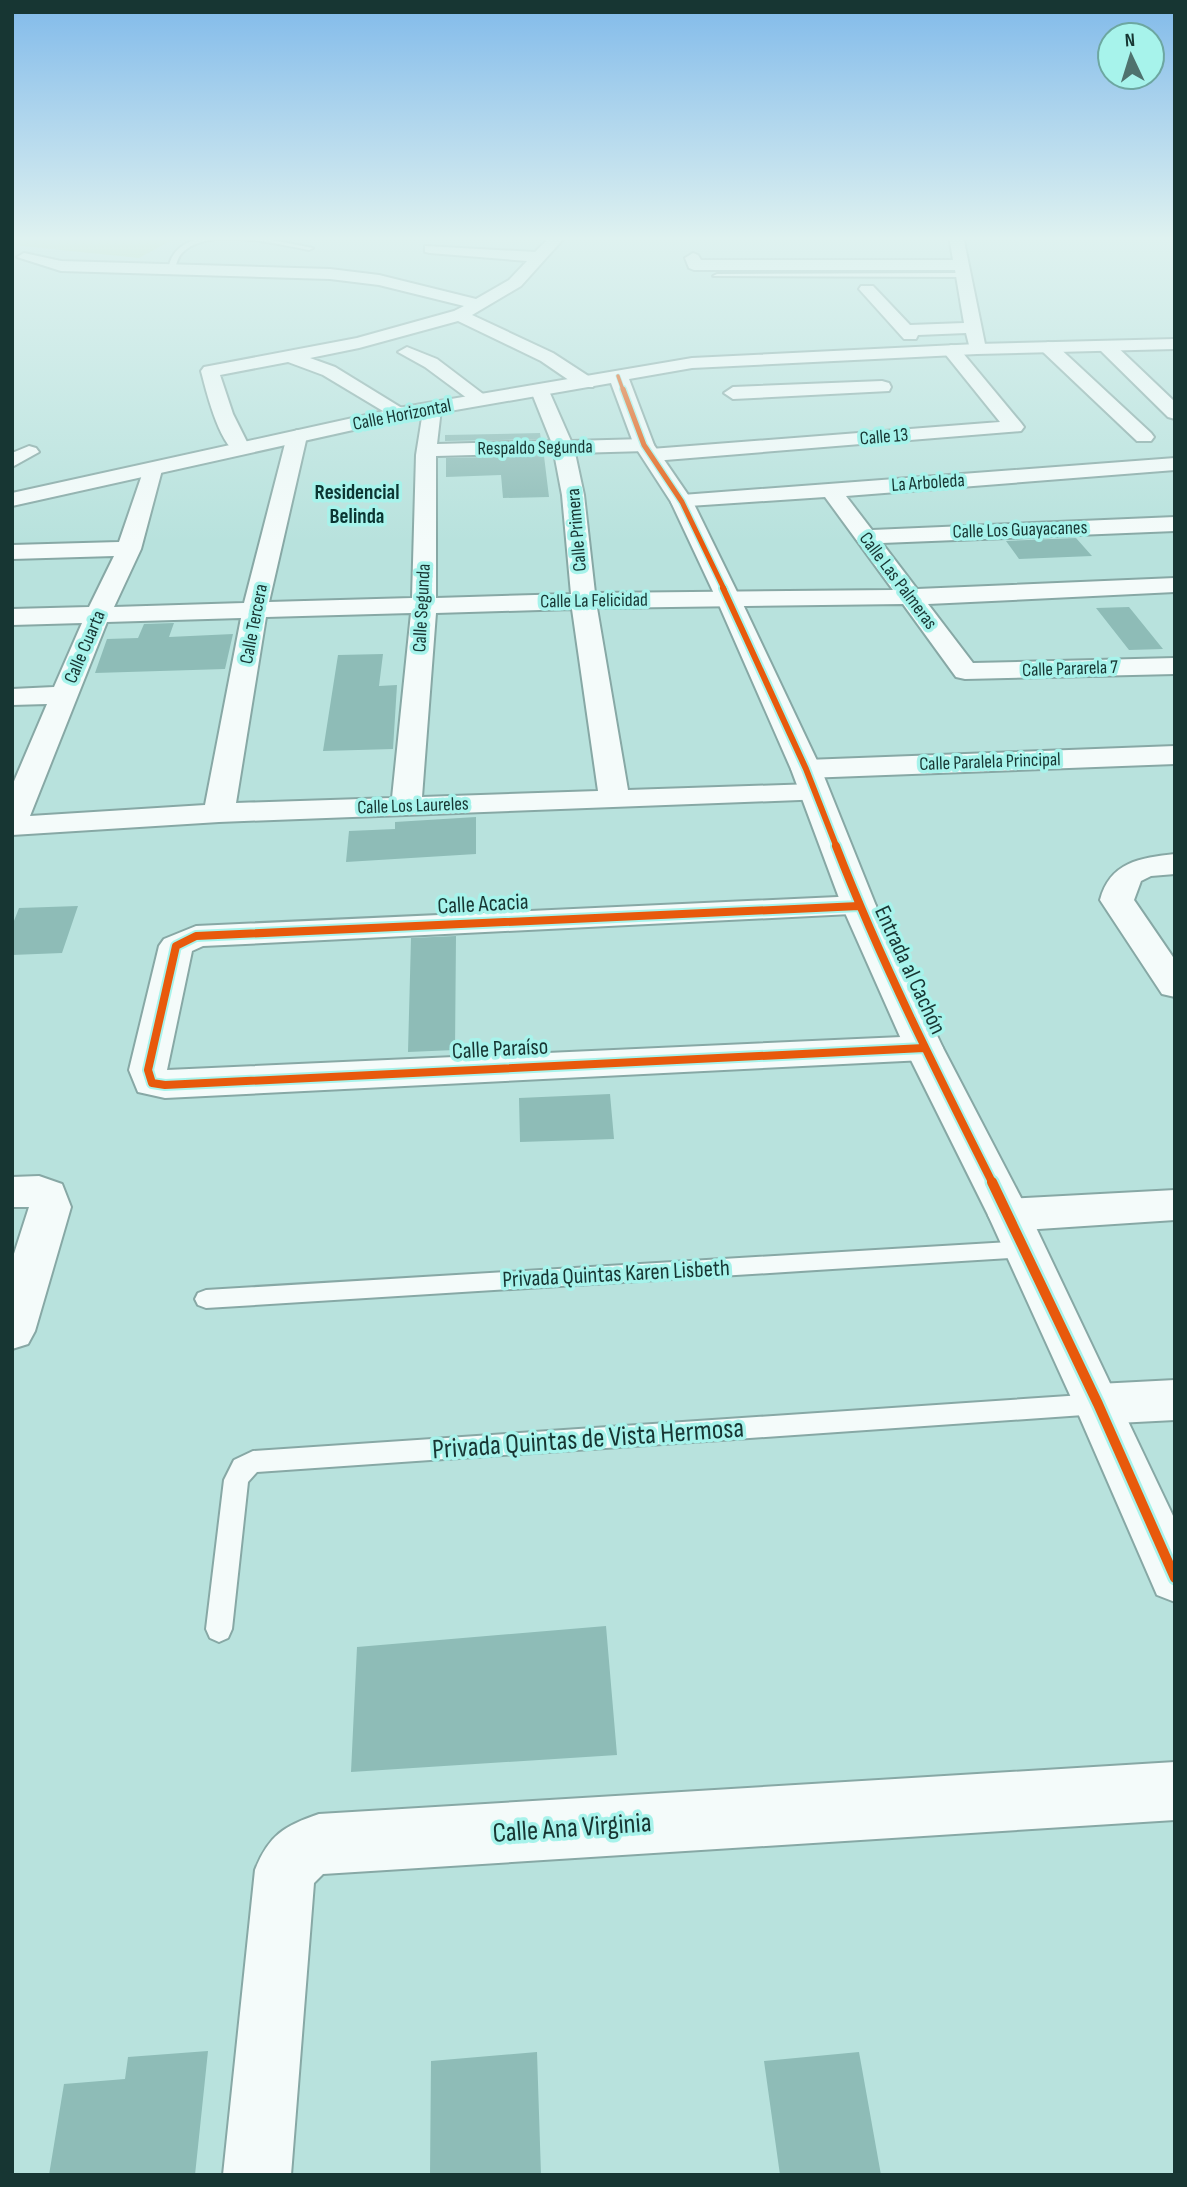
<svg xmlns="http://www.w3.org/2000/svg" width="1187" height="2187" viewBox="0 0 1187 2187" font-family="'Sofia Sans Condensed',sans-serif">
	<style>
		.green { fill: #b2dca0 }
		.building { fill: #8ebcb7 }
		.lines { fill: none; stroke-linecap: round; stroke-linejoin: round }
		.lane-casing { stroke: #87a8a5; stroke-width: 4 }
		.street-casing { stroke: #87a8a5; stroke-width: 4 }
		.secondary-casing { stroke: #87a8a5; stroke-width: 4 }
		.lane { fill: #f4fbfa; fill-rule: evenodd }
		.street { fill: #f4fbfa; fill-rule: evenodd }
		.secondary { fill: #f4fbfa; fill-rule: evenodd }
		.cycleway-far4-casing { stroke: #a7f3eb; stroke-width: 5 }
		.cycleway-far3-casing { stroke: #a7f3eb; stroke-width: 8 }
		.cycleway-far2-casing { stroke: #a7f3eb; stroke-width: 10 }
		.cycleway-far1-casing { stroke: #a7f3eb; stroke-width: 12 }
		.cycleway-casing { stroke: #a7f3eb; stroke-width: 15 }
		.cycleway-far4 { stroke: #e8590c; stroke-width: 3.5 }
		.cycleway-far3 { stroke: #e8590c; stroke-width: 5 }
		.cycleway-far2 { stroke: #e8590c; stroke-width: 6 }
		.cycleway-far1 { stroke: #e8590c; stroke-width: 8 }
		.cycleway { stroke: #e8590c; stroke-width: 10 }
		.labels { text-anchor: middle; dominant-baseline: central; stroke-width: 7; stroke-linejoin: round; paint-order: stroke }
		.far-street-label { font-size: 19px; fill: #173633; stroke: #a7f3eb }
		.far-neighbourhood-label { font-size: 21px; font-weight: bold; fill: #0b3532; stroke: #a7f3eb }
		.street-label { font-size: 23px; fill: #173633; stroke: #a7f3eb }
		.near-street-label { font-size: 28px; fill: #173633; stroke: #a7f3eb }
	</style>
	<rect width="100%" height="100%" fill="#b8e2dd"/>
	<path class="green" d="M12,236h167l-40,22 -127,-13z"/>
	<path class="building" d="M540,433l1,6 -96,2v-6z
		M544,456l5,41 -46,1 -2,-23 -55,2v-19z
		M1076,538l16,18 -73,3 -13,-18z
		M1129,607l34,42 -34,1 -33,-42z
		M174,623l-5,14 64,-3 -8,35 -130,4 12,-34 31,-1 6,-14z
		M383,654l-4,32 18,-1 -4,64 -70,2 15,-96z
		M476,817v37l-130,8 3,-31 46,-2v-7z
		M78,906l-16,47 -50,2v-29l7,-18z
		M456,936l-1,114 -47,2 3,-114z
		M610,1094l4,45 -94,3 -1,-44z
		M606,1626l11,129 -266,17 6,-125z
		M208,2051l-13,124h-146l15,-91 61,-5 3,-22z
		M537,2052l4,123h-111l1,-114z
		M859,2052l22,123h-101l-16,-114z"/>
	<g class="lines">
		<defs>
			<path id="lane" d="M207,236h44l62,12 -4,2c-32,-6 -101,-24 -127,3 -5,5 -6,13 -8,20h-6c1,-24 19,-32 39,-37z
				M963,273l3,4 -253,-1 4,-2z
				M1025,1241l8,2 3,6 -3,6 -8,2 -819,51 -8,-3 -3,-6 3,-6 8,-3z
				M1098,1394l8,3 4,7 -4,7 -8,3 -841,58 -9,10 -16,147 -4,9 -9,4 -9,-4 -4,-9 18,-149 10,-20 19,-9z"/>
			<path id="street" d="M551,236h15l-45,50 -49,29 81,38 40,26 2,4 -2,4h-14l-38,-26 -83,-40 -99,27 -49,10 25,9 70,43 3,4 -10,6 -75,-45 -35,-13 -68,13 13,39 17,34 -10,6c-20,-5 -34,-64 -39,-83l3,-4 153,-29 97,-27 10,-5 -85,-21 -49,-6 -269,-8 -44,-14 7,-4 37,8 269,8 49,6 97,24 33,-19 18,-19 -97,-8 -5,-1v-6l110,6z
				M949,236h14l23,113 -3,4h-12l-5,-20 -48,2 -2,4h-12l-45,-50 2,-3h12l37,39 54,-2 -9,-53h-261l-5,-2 -4,-10 8,-5 5,2 3,5h252z
				M1106,341l6,1 63,60v17l-7,-2 -68,-67 -3,-4z
				M1048,342l6,1 97,90 3,4 -3,4h-14l-95,-90 -3,-4z
				M951,345l6,1 64,77 3,4 -3,4 -368,30 -7,-2 -3,-4 3,-4 -71,2 9,42 11,98 298,-3 -68,-93 -151,10 -3,-5 3,-5 8,-2 493,-37v12l-329,26 26,34 303,-13v14l-293,12 35,46 258,-11v14l-247,12 45,59 202,-5v16l-210,5 -9,-2 -53,-73 -306,4 31,182 186,-6 11,3 4,6 -4,6 -606,23 -207,13v-49l35,-82 -35,1v-16l42,-2 28,-64 -70,2v-16l77,-2 25,-51 -102,3v-14l107,-3 26,-76h14l3,4 -21,79 -27,58 130,-4 43,-167 10,-6 10,6 -38,166 143,-4 4,-143 8,-50h14l3,4 -4,35 114,-3 -20,-50 9,-6 9,6 22,50 73,-2 7,2 3,4 -3,4 349,-27 -58,-72zM554,453l8,42 9,99 -135,4v-142zM572,609l26,182 -176,6 14,-184zM411,613l-19,185 -156,5 30,-186zM241,618l-36,187 -175,11 77,-194z
				M407,347l30,12 54,41 -2,4h-14l-50,-37 -27,-15z
				M882,381l7,2 2,4 -2,4 -156,8 -9,-6 9,-6z
				M29,446l7,2 3,4 -27,15v-14z
				M1175,746v18l-369,14 -10,-3 -5,-6 5,-6 10,-3z
				M1175,854v20l-24,2 -10,5 -7,19 41,60v37l-13,-3 -62,-94c10,-38 40,-42 75,-46z
				M859,896l12,3 5,7 -5,7 -668,33 -11,5 -25,119 757,-34 13,3 6,9 -6,9 -13,3 -759,38 -27,-6 -9,-22 30,-124 5,-7 32,-13z
				M39,1176l23,8 9,23 -36,124 -7,13 -16,5v-89l17,-53h-17v-30z
				M1175,1190v30l-166,11 -15,-5 -6,-11 6,-11 15,-5z
				M1175,1380v40l-77,4 -17,-6 -7,-14 7,-14 17,-6z
				M1175,1762v58l-852,54 -9,9 -23,292h-68l32,-305c14,-35 29,-44 64,-56z"/>
			<path id="secondary" d="M1175,339v10l-198,5 -285,14 -63,11 25,66 39,57 47,96 81,171 55,137 67,142 87,167 145,305v82l-18,-7 -83,-191 -86,-189 -83,-167 -63,-142 -51,-137 -75,-171 -45,-96 -37,-57 -23,-62 -213,37 -386,86v-13l386,-85 294,-50 285,-14z"/>
		</defs>
		<use href="#lane" class="lane-casing"/>
		<use href="#street" class="street-casing"/>
		<use href="#secondary" class="secondary-casing"/>
		<use href="#lane" class="lane"/>
		<use href="#street" class="street"/>
		<use href="#secondary" class="secondary"/>
		<defs>
			<path id="cycleway-far4" d="M618,376l5,14"/>
			<path id="cycleway-far3" d="M623,389l21,56 38,57 42,87"/>
			<path id="cycleway-far2" d="M723,588l83,181 31,79"/>
			<path id="cycleway-far1" d="M836,846c45,116 101,227 157,338
				M859,906l-663,30 -20,10 -28,124 4,13 13,2 759,-37"/>
			<path id="cycleway" d="M992,1182l106,222 77,174"/>
		</defs>
		<use href="#cycleway-far4" class="cycleway-far4-casing"/>
		<use href="#cycleway-far3" class="cycleway-far3-casing"/>
		<use href="#cycleway-far2" class="cycleway-far2-casing"/>
		<use href="#cycleway-far1" class="cycleway-far1-casing"/>
		<use href="#cycleway" class="cycleway-casing"/>
		<use href="#cycleway-far4" class="cycleway-far4"/>
		<use href="#cycleway-far3" class="cycleway-far3"/>
		<use href="#cycleway-far2" class="cycleway-far2"/>
		<use href="#cycleway-far1" class="cycleway-far1"/>
		<use href="#cycleway" class="cycleway"/>
	</g>
	<linearGradient id="sky" x2="0" y2="1"><stop stop-color="#81baea"/><stop offset="0.44" stop-color="#dff2f0"/><stop offset="1" stop-color="#dff2f0" stop-opacity="0"/></linearGradient>
	<rect width="1187" height="542" fill="url(#sky)"/>
	<g class="labels">
		<g class="far-street-label">
			<text transform="translate(402 415) rotate(-11)">Calle Horizontal</text>
			<text transform="translate(884 437) rotate(-5)">Calle 13</text>
			<text transform="translate(535 448) rotate(-1)">Respaldo Segunda</text>
			<text transform="translate(928 483) rotate(-4)">La Arboleda</text>
			<text transform="translate(577 530) rotate(-95)">Calle Primera</text>
			<text transform="translate(1020 530) rotate(-2)">Calle Los Guayacanes</text>
			<text transform="translate(898 581) rotate(53)">Calle Las Palmeras</text>
			<text transform="translate(594 601) rotate(-1)">Calle La Felicidad</text>
			<text transform="translate(422 608) rotate(-87)">Calle Segunda</text>
			<text transform="translate(254 624) rotate(-79)">Calle Tercera</text>
			<text transform="translate(85 647) rotate(-67)">Calle Cuarta</text>
			<text transform="translate(1070 669) rotate(-2)">Calle Pararela 7</text>
			<text transform="translate(990 762) rotate(-2)">Calle Paralela Principal</text>
			<text transform="translate(413 806) rotate(-2)">Calle Los Laureles</text>
		</g>
		<g class="far-neighbourhood-label">
			<text x="357" y="492">Residencial<tspan x="357" dy="24">Belinda</tspan></text>
		</g>
		<g class="street-label">
			<text transform="translate(483 904) rotate(-3)">Calle Acacia</text>
			<text transform="translate(910 970) rotate(65)">Entrada al Cachón</text>
			<text transform="translate(500 1049) rotate(-3)">Calle Paraíso</text>
			<text transform="translate(616 1274) rotate(-3)">Privada Quintas Karen Lisbeth</text>
		</g>
		<g class="near-street-label">
			<text transform="translate(588 1439) rotate(-4)">Privada Quintas de Vista Hermosa</text>
			<text transform="translate(572 1828) rotate(-4)">Calle Ana Virginia</text>
		</g>
	</g>
	<rect width="1187" height="2187" fill="none" stroke="#173633" stroke-width="28"/>
	<g transform="translate(1131 56) rotate(356)"><circle r="33" fill="#a7f3eb" stroke="#6da7a1" stroke-width="2"/>
	<path d="M0-5L12 26L0 18L-12 26Z" fill="#4f726e"/>
	<text y="-10" font-size="19" font-weight="bold" text-anchor="middle" fill="#173633">N</text>
	</g>
</svg>
